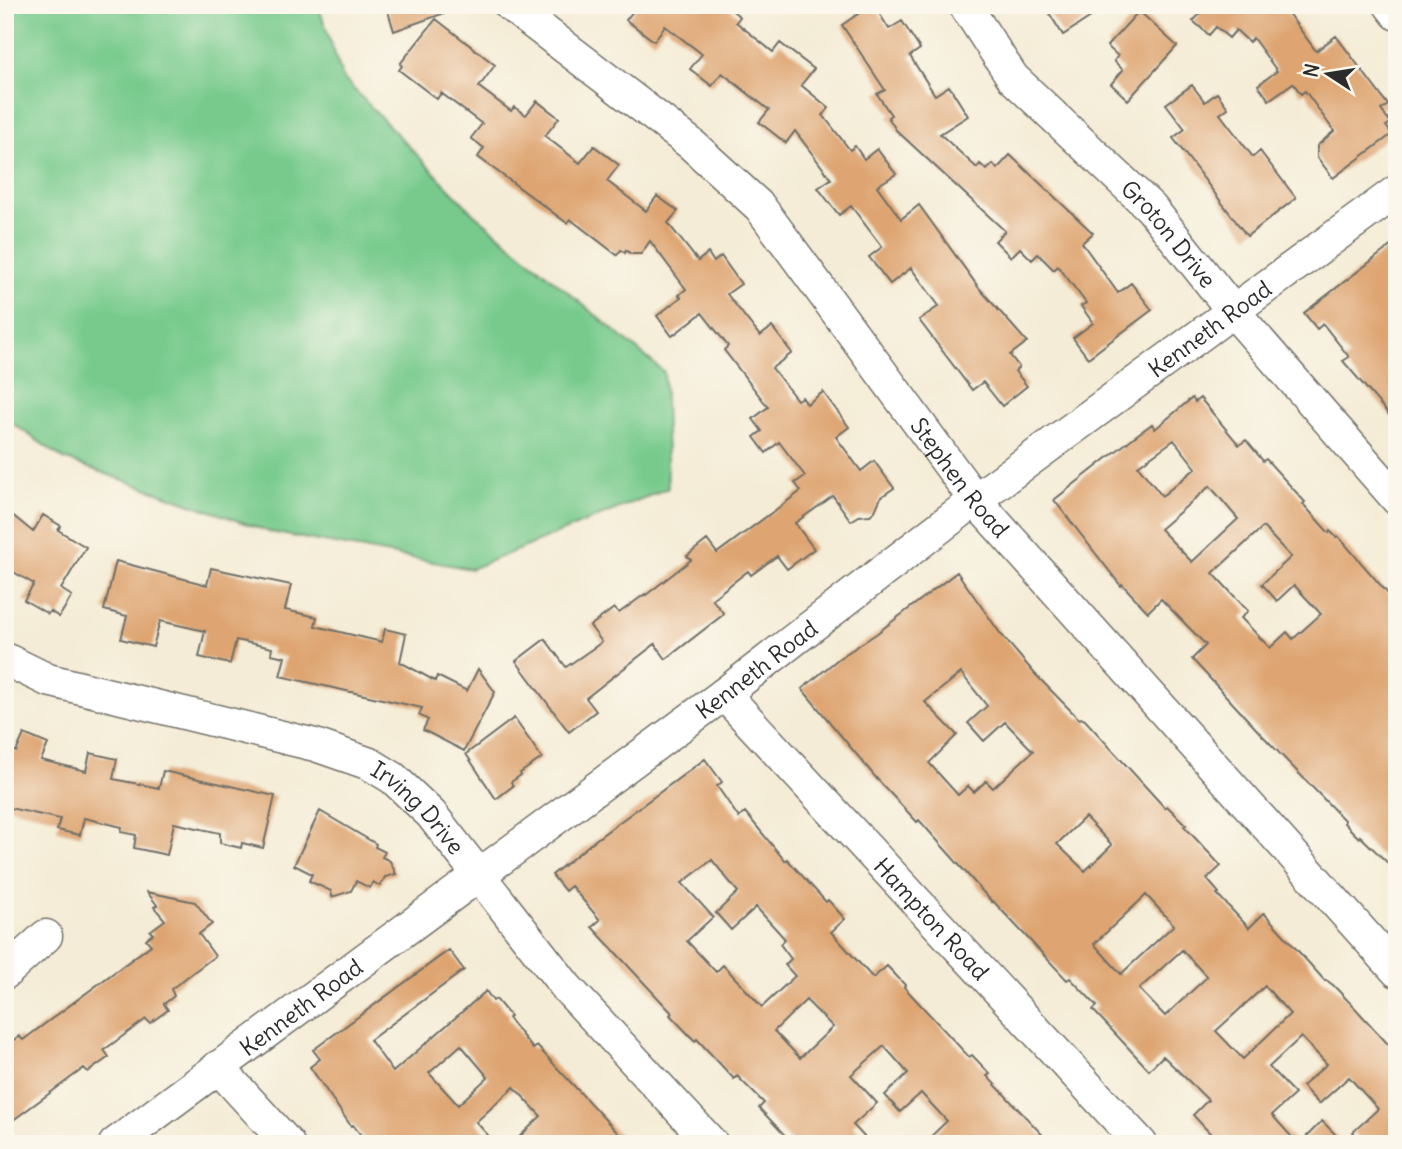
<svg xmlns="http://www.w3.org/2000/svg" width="1402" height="1149" viewBox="0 0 1402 1149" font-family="Delius,sans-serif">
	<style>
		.green { fill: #77ca8c; stroke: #517a5c; stroke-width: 2 }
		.building { fill: #dea572; fill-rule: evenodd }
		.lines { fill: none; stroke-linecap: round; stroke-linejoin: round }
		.minor-casing { stroke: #716f67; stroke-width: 35 }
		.minor { stroke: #fff; stroke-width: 32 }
		.labels { text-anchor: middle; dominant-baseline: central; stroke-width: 5; stroke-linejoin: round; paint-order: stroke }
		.street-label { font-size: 23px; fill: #2b2b2b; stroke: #fbf7ec }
	</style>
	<rect width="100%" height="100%" fill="#fbf7ec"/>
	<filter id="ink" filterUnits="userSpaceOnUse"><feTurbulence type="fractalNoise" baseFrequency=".0143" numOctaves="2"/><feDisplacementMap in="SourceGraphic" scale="14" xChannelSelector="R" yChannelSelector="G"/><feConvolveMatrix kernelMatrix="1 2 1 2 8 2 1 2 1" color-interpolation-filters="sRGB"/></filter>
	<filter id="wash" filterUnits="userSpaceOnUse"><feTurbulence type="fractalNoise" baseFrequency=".00686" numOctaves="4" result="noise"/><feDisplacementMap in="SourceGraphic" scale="28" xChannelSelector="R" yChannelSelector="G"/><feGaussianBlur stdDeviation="1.57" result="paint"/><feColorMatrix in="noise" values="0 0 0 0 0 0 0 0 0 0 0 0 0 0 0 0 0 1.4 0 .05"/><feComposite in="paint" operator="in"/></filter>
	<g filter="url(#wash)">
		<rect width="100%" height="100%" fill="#f4ecd6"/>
		<path class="green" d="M5,5h313l25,73 130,135 191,159 4,116 -197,81 -201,-37 -206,-73 -59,-41z"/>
		<g id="blocks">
			<path class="building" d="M386,5h72l1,3 -65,23z
				M638,5h88l14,12 -4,5 37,30 7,-9 34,26 -13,16 28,23 -6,7 27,35 5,-4 9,13 13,-10 19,25 -19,12 24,33 18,-14 60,83 48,54 -17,13 9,12 -4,4 12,15 -25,20 -19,-24 -11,8 -53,-70 20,-14 -28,-38 -21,16 -21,-27 13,-10 -31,-41 -12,9 -21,-27 13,-9 -36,-48 -9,12 -27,-21 10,-12 -47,-37 -10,13 -22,-17 12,-15 -37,-28 -11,15 -28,-21z
				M871,5h3l15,24 13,-8 18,28 -10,7 25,39 14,-9 19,30 -28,18 37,34 3,-4 7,6 6,-6 4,5 13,-14 83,78 -11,10 36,50 13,-10 21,27 -64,48 -15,-20 20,-15 -12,-17 5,-3 -28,-37 -4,4 -16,-16 -6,6 -12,-12 -9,9 -16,-16 10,-10 -109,-101 -8,-13 3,-2 -14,-21 8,-4 -43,-65z
				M1044,5h65l-46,30z
				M1193,5h89l34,46 20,-15 52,69 -7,5 10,13 -5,3 6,8 -59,44 -16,-21v-11l17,-15 -29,-40 -4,3 -8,-11 -24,17 -11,-15 19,-14 -24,-33 -4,4 -13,-12 -7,8 -13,-11 -7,8 -16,-14 8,-8z
				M1139,11l38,35 -49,54 -17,-16 12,-14 -9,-9 4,-5 -11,-10z
				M436,19l59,46 -16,22 32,24 3,-4 12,8 11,-14 22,17 -14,18 35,27 14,-17 25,19 -12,16 39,30 11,-15 21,15 -10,12 30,38 10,-8 6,9 7,-6 20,28 -14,10 33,42 12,-9 20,26 -20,15 25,32 5,-3 5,7 16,-12 26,35 -13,10 25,34 13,-10 20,27 -13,9 -6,14 -5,4 -11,1 -8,5 -18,-25 -38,27 19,26 -27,20 -10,-13 -26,19 -3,-4 -36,28 12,15 -58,45 -11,-15 -69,54 10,13 -27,21 -53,-71 29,-22 21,28 36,-25 -12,-16 24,-18 5,5 26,-19 1,1 45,-35 -4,-4 20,-16 10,13 84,-62 -6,-8 10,-7 -26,-34 -13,11 -12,-16 8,-6 -9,-12 15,-12 -44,-57 4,-4 -26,-33 -30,23 -15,-20 24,-19 -2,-2 7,-6 -36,-48 -9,13h-10l-5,-4 -1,3 -4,-3 -4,5 -47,-36 -3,4 -89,-66 6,-9 -13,-10 11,-14 -41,-31 -4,6 -38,-29 3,-4 -2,-2z
				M1192,85l13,17 12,-9 11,15 -8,6 33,43 7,-6 36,47 -49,38 -74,-98 12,-9 -19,-25z
				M1397,241v183l-54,-63 6,-4 -26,-33 -6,5 -13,-16z
				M1192,398l3,4 5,-4 39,47 7,-5 17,21 3,-2 39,43 -2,2 26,29 1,-2 6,6 2,-1 59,68v268l-37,-36 -1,2 -15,-15 1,-2 -85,-88 -68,-74 14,-14 -45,-46 -13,13 -26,-28 -1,2 -67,-86 80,-63 18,-13 3,5zM1174,440l22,28 -34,28 -24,-30zM1210,486l28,33 -46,43 -32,-33zM1263,527l28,30 -29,27 15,17 17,-16 27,29 -28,25 -6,-7 -17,16 -29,-30 7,-7 -35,-38z
				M5,509l28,23 10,-17 18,11 -3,4 28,17 -25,42 11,7 -13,21 -9,-6 -2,3 -24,-14 10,-16 -29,-17z
				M116,561l91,24 4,-17 80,17 -6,25 32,7 -2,9 67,16 3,-13 21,5 -6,28 35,19 2,-5 30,15 11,-22 17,23 -31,59 -41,-21 5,-10 -9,-5 3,-7 -142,-32 5,-19 -14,-3 1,-6 -36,-8 -6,24 -31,-7 6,-26 -45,-10 -7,26 -32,-8 6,-23 -23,-6z
				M957,572l43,61 35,41 44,45 2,-1 4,2 80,88 2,-2 19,19 -2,1 37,40 -14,13 12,14 -2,1 32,34 15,-15 61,68 1,-1 7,5 22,23 42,46v90h-34l-10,-12 25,-23 -29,-32 -30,27 -17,-18 25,-22 -26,-27 -32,30 26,27 -23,21 26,29h-78l-27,-29 15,-15 -45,-44 -14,14 -56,-60 4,-4 -27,-28 -3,2 -74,-79 -1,1 -73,-82 -2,2 -40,-43 -75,-90 36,-30 38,-25zM961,673l26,33 -19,17 16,18 21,-19 28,29 -40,37 -7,-7 -12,11 -6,-6 -10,9 -29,-32 28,-28 -32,-33zM1085,817l27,28 -27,26 -28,-27zM1146,895l28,30 -53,49 -27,-30zM1182,950l25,27 -42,39 -26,-27zM1265,986l25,28 -47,45 -27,-28z
				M514,718l28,40 -22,15 1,2 -10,7 2,4 -17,13 -30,-45z
				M24,734l24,10 -7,16 45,11 4,-18 27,6 -4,20 46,9 4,-17 112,25 -12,52 -21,-5 -1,5 -21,-5v-10l-46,-10 -7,32 -33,-7 2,-13 -15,-3 1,-5 -38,-9 -4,17 -23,-5 3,-11 -55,-12v-60l11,5z
				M705,759l17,23 -5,4 22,32 6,-6 40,49 2,-2 39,43 2,-2 17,19 -14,13 20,22 22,24 14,-12 18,19 -1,2 65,70 3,-2 18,19 -3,2 64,68h-128l24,-23 -26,-28 -21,19 -15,-17 23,-22 -24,-27 -33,29 26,28 -24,22 18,19h-78l-34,-36 5,-5 -27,-27 -3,3 -37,-40 -2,2 -25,-26 2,-2 -80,-86 8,-7 -29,-34 -6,5 -13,-16 42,-34zM712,860l26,32 -22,21 15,17 25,-23 29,32 -5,5 11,15 -6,6 10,11 -33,31 -39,-42 -7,7 -29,-31 26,-24 -31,-34zM806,1000l27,27 -33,31 -26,-27z
				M320,811l56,33 -1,3 10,5 -3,5 8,4 6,13 -11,3 -5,9 -7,-4 -3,6 -14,-7 -5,10 -19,6 -1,-6 -22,-10 3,-7 -18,-9z
				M147,892l48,10 17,22 -13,10 16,22 -44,33 3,7 -10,8 4,6 -18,13 -4,-4 -42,31 5,7 -21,15 -4,-4 -79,58v-79l14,-11 4,4 128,-95 -5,-6 7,-5 -3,-3 15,-11 -11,-13 3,-2z
				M449,950l15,20 -94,70 23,32 93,-81 7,10 3,-2 14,17 -2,2 25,31 4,-3 91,98h-116l29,-28 -27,-29 -38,35 20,22h-128l-15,-19 -2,1 -41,-59 10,-8 -7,-9zM461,1045l27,32 -30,28 -29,-32z
				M1322,1121l23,23h-46z"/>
		</g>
	</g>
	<g filter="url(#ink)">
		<use href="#blocks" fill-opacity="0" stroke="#716f67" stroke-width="2"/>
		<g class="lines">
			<defs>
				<g id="minor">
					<path id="s1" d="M510,5l180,138 70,64 215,293 422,471"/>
					<path id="s2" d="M965,5l48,73 138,130 82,103 164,188"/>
					<path d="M1390,5l7,9"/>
					<path id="s3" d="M5,659l43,21 267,65 55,19 23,14 38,36 136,174 145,156"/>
					<path id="s4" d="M724,694l417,450"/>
					<path d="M5,973l41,-37"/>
					<path d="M218,1067l70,77"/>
					<path id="s5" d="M115,1144l609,-450 251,-194 422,-309"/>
				</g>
			</defs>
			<use href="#minor" class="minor-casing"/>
			<use href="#minor" class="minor"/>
		</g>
	</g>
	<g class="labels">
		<g class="street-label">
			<text stroke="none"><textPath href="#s2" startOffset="308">Groton Drive</textPath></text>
			<text stroke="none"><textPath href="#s5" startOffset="1365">Kenneth Road</textPath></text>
			<text stroke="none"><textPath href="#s1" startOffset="658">Stephen Road</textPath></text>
			<text stroke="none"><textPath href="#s5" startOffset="798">Kenneth Road</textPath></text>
			<text stroke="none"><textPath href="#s3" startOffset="446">Irving Drive</textPath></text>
			<text stroke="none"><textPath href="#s4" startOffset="306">Hampton Road</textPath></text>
			<text stroke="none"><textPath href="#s5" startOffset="231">Kenneth Road</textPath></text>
		</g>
	</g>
	<rect width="1402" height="1149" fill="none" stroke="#fbf7ec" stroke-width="28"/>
	<g transform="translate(1328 74) rotate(282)" stroke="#fbf7ec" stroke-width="5" paint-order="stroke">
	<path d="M0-5L12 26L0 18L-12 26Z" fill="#2b2b2b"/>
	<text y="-10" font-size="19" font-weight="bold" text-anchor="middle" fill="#2b2b2b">N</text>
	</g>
</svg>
